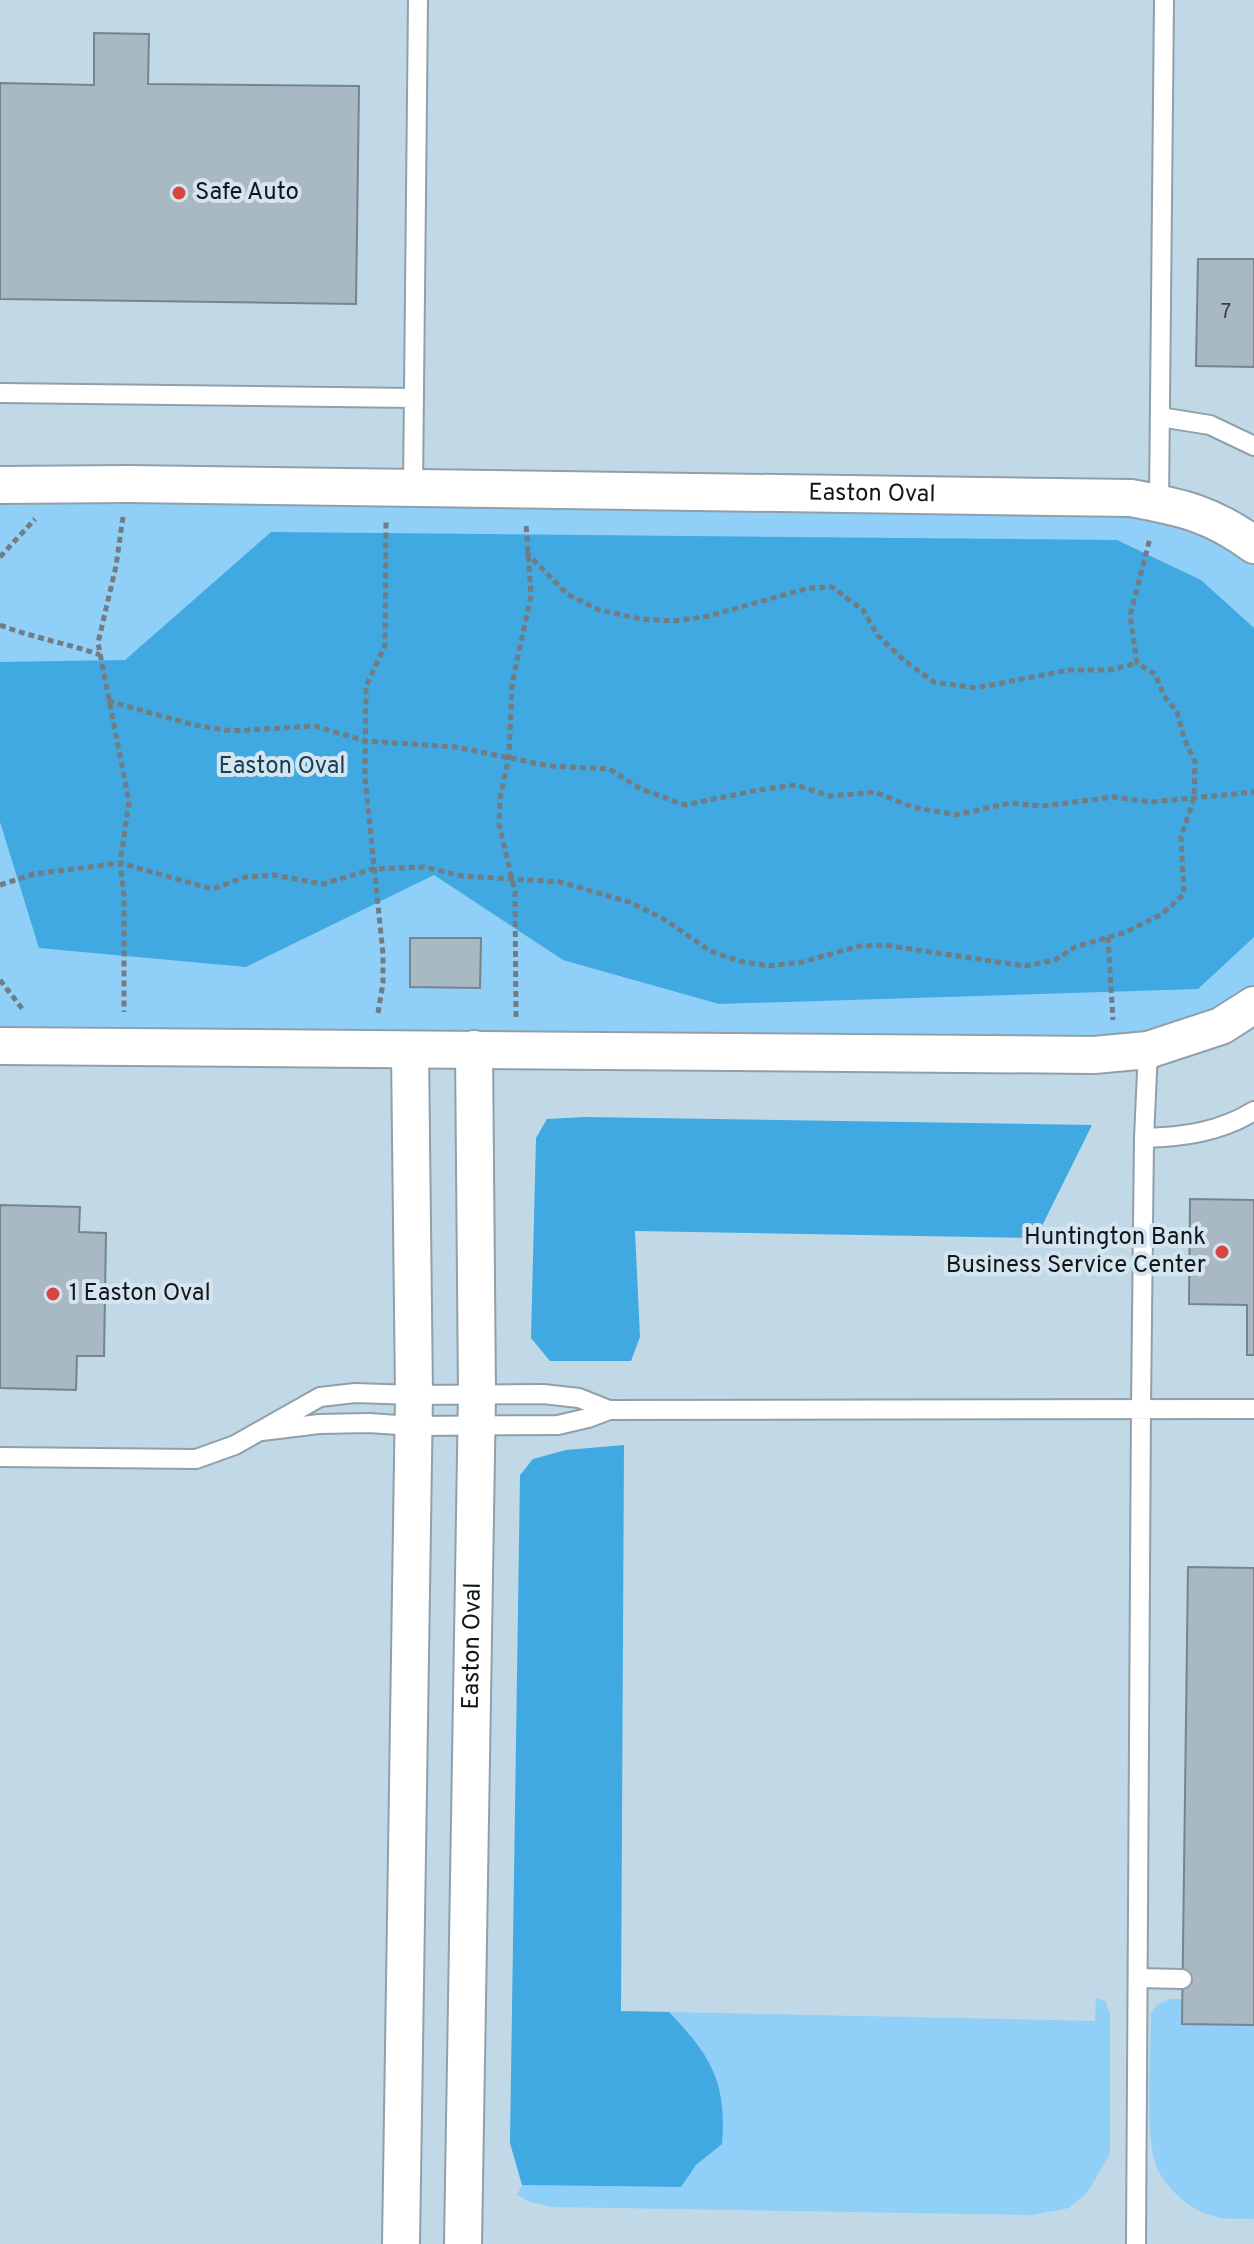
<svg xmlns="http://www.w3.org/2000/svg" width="1254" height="2244" viewBox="0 0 1254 2244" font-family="Overpass,sans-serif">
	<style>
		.built { fill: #c1d8e7 }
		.green { fill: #90cff7 }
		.forest { fill: #40a9e2 }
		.building { fill: #a9b9c3; stroke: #76848e; stroke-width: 2 }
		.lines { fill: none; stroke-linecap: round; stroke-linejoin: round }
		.service-casing { stroke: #909fa9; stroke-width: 22 }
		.minor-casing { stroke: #909fa9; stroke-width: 40 }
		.path { stroke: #717c83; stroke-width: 5; stroke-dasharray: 6 4; stroke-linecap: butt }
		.service { stroke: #fff; stroke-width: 18 }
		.minor { stroke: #fff; stroke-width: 36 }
		.poi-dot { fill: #d64741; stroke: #d5e5f0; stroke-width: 3 }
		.labels { text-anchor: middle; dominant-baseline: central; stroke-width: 8; stroke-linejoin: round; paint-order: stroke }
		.number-label { font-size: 20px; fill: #363f44 }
		.poi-label { font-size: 24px; fill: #101619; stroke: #d5e5f0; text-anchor: start }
		.street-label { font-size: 24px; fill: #101619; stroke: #d5e5f0 }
		.park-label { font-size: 24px; fill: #154058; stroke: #d5e5f0 }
	</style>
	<rect width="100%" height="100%" fill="#d5e5f0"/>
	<path class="built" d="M0,0h1254v2244h-1254z"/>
	<path class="green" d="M0,485l1131,13 123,47v460l-106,45 -1148,-4z
		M1096,1998l10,4 4,13v139l-23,39 -18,15 -39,7 -477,-8 -23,-5 -13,-7 5,-10 159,2 15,-22 26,-21 -31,-108 -22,-24 426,9z
		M1170,1999h12v25l72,1v194c-12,-1 -25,1 -37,-2 -25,-5 -50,-27 -60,-49 -13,-31 -6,-117 -6,-154l6,-9z"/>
	<path class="forest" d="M271,532l846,8 84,40 53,48v309l-56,52 -479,15 -156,-44 -129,-85 -188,92 -207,-19 -39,-126v-160l125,-2z
		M585,1117l507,8 -56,113 -401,-7 5,106 -9,24h-81l-19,-23 5,-200 11,-19z
		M624,1445l-3,566 48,1c42,44 58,70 53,132l-26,21 -15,22 -159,-2 -12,-42 10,-668 13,-16 33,-9z"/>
	<path class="building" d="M94,33l55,1 -1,50 211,2 -3,218 -356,-5v-216l94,2z
		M1198,259h56v108l-58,-1z
		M410,938h71l-1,50 -70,-1z
		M1190,1199l64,1v155h-7v-50l-58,-1z
		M0,1205l80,2 -1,25 27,1 -2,123h-27l-1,34 -76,-2z
		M1188,1567l66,1v457l-72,-1z"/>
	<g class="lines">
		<defs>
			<path id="service" d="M0,393l414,5
				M1160,417l50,8 44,21
				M413,488l5,-488
				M1159,503l5,-503
				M1144,1138c39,-1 76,-6 110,-27
				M262,1431l57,-7 50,-1 43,3 146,-1 30,-7 21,-8 645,-1
				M0,1457l196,2 39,-14 85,-48 35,-4 59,2 129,-1 36,4 30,12
				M1138,1978l44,1
				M1136,2244l5,-837 3,-269 4,-88"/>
			<g id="minor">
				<path id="s1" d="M0,485l128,-1 1003,14c49,9 82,16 123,47"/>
				<path d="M0,1046l1094,9 54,-5 73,-24 33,-21"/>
				<path d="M401,2244l13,-849 -4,-345"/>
				<path id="s2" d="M463,2244l14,-850 -3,-345"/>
			</g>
		</defs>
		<use href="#service" class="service-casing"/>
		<use href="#minor" class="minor-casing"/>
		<path class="path" d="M123,517l-7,49 -18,77 31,159 -9,61 4,33v116
			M526,552l41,42 32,16 42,9 32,2 36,-5 100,-28 23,-1 31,23 15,26 28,26 28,20 42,6 93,-18h41l27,-7
			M0,557l35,-38
			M0,625c33,13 67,18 100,30
			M108,701l86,24 38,6 82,-5 52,15 89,6 95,19 59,3 32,20 44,16 73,-15 38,-5 34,11 45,-4 37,15 44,8 54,-12 32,3 71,-9 38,5 103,-10
			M0,885l34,-11 86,-11 92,26 34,-12 28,-2 49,9 50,-15 51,-2 39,9 97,6 69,20 35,17 46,32 29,10 30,5 33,-4 58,-16 24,-1 141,21 30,-6 20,-13 51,-15 36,-18 22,-20 -3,-57 13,-39 1,-36 -11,-24 -7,-26 -13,-16 -9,-22 -18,-11 -7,-47 20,-78
			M1108,937l5,83
			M0,980l24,31
			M378,1013l5,-30v-29l-18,-176 1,-91 19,-42 1,-124
			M516,1017l-1,-125 -16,-68 1,-26 9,-42 3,-72 19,-88 -5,-72"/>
		<use href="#service" class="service"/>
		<use href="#minor" class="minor"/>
	</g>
	<g class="poi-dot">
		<circle cx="179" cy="193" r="8"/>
		<circle cx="1222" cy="1252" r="8"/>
		<circle cx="53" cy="1294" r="8"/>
	</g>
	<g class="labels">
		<g class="number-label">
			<text x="1226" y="313">7</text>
		</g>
		<g class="poi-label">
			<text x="195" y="193">Safe Auto</text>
			<text x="1206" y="1238" text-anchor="end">Huntington Bank<tspan x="1206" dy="28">Business Service Center</tspan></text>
			<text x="69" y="1294">1 Easton Oval</text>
		</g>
		<g class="street-label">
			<text stroke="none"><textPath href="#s1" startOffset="872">Easton Oval</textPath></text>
			<text stroke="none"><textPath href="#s2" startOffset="598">Easton Oval</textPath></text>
		</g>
		<g class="park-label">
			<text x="282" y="767">Easton Oval</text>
		</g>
	</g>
</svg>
